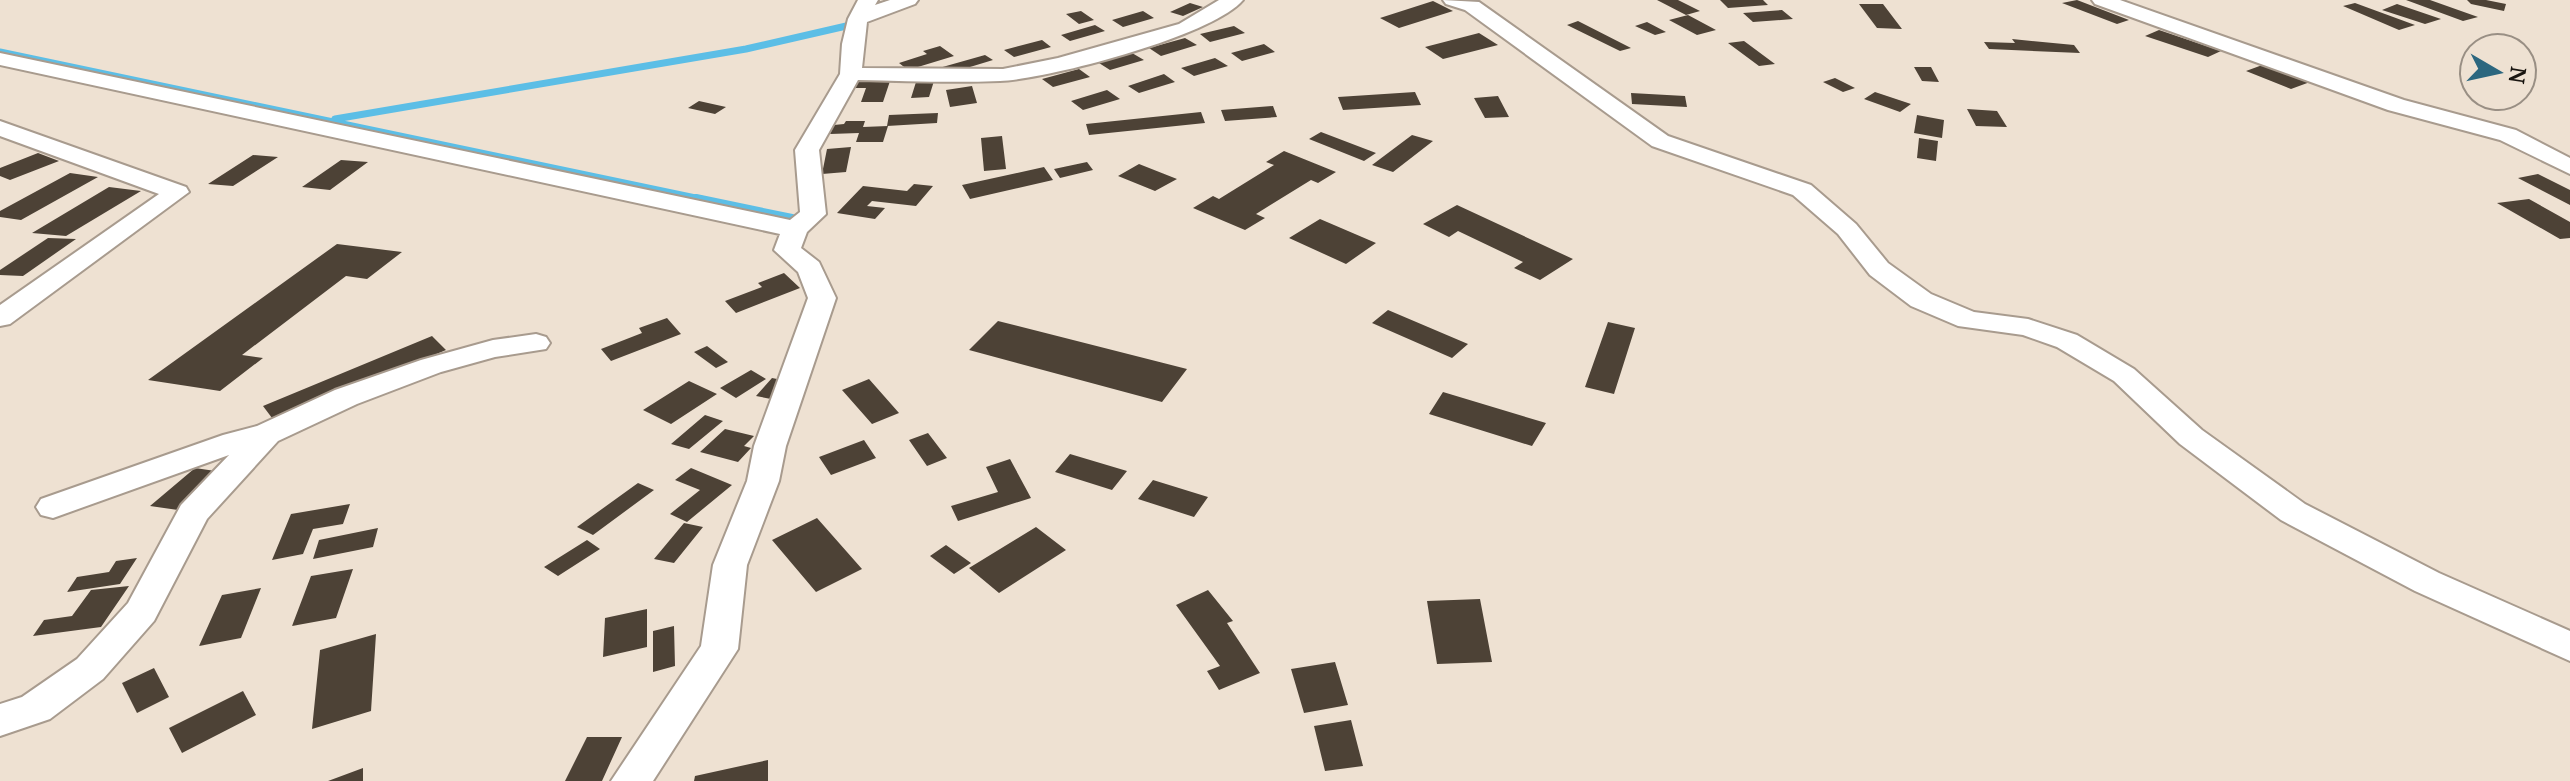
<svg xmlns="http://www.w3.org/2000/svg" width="2570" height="781" viewBox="0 0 2570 781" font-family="'PT Serif',serif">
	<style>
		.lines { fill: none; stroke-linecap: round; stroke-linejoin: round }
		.stream-far1 { stroke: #5cbee6; stroke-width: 7 }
		.stream { stroke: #5cbee6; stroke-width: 8 }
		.building { fill: #4d4236 }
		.street-casing { stroke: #a89b8e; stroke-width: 4 }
		.street { fill: #fff; fill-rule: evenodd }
	</style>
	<rect width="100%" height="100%" fill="#eee1d2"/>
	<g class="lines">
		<path class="stream-far1" d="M0,52l705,148
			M335,119l411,-70 109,-25"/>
		<path class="stream" d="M696,198l96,20"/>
	</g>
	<path class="building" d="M1657,0h21l22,11 -14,4z
		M1720,0h43l5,5 -40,3z
		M2077,0l52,20 -12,4 -55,-21z
		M2406,0h24l48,17 -15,4z
		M2467,0h19l20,4 -2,7 -33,-7z
		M1433,1l20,10 -54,17 -19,-10z
		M1190,3l13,4 -20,9 -13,-4z
		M2355,3l60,22 -16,5 -56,-24z
		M1859,4h24l19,25 -25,-1z
		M2397,4l44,15 -16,5 -43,-14z
		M1782,10l11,9 -40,3 -10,-9z
		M1081,11l13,9 -15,4 -13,-10z
		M1143,11l11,7 -31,9 -11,-7z
		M1688,15l28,15 -19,5 -28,-15z
		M1578,21l53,27 -11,3 -53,-26z
		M1647,22l19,10 -11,3 -20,-9z
		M1095,25l10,6 -35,10 -9,-6z
		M1234,26l11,7 -35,9 -10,-8z
		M2159,30l62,21 -13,6 -63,-21z
		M1479,33l19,12 -55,14 -18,-12z
		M1185,38l12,7 -36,11 -12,-8z
		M2012,39l62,6 6,8 -91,-4 -5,-7 31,1z
		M1042,40l9,7 -37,10 -10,-7z
		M1744,41l31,23 -16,2 -31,-23z
		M1264,44l11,8 -33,9 -11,-8z
		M940,46l14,10 -46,14 -9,-7 28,-9 -4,-3z
		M1132,53l12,7 -34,10 -11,-7z
		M985,55l8,5 -46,14 -8,-6z
		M1215,58l13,8 -34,10 -13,-8z
		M2265,64l45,18 -19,7 -45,-18z
		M1914,67h17l8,15 -17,-1z
		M1079,69l11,8 -37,10 -11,-8z
		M1164,74l11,8 -36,11 -11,-7z
		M891,78l-8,24h-22l5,-14h-11l3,-9z
		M1835,78l20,10 -12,4 -20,-10z
		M934,81l-5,16 -18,1 5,-16z
		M972,86l5,17 -27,4 -4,-17z
		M1107,90l13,9 -37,11 -12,-9z
		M1415,92l6,13 -78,5 -5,-13z
		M1875,92l36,12 -11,8 -36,-13z
		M1631,93l54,3 2,11 -55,-3z
		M1498,96l11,21 -24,1 -11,-20z
		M699,101l27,6 -11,7 -27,-6z
		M1273,106l4,11 -52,4 -4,-11z
		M1967,109l30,2 10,16 -31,-1z
		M1201,112l4,11 -116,12 -3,-11z
		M938,113l-1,10 -50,3 2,-11z
		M1917,115l27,5 -2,18 -28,-5z
		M846,121h19l-2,6 25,-1 -5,16h-27l3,-9 -29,1 4,-9 10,-1z
		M1321,132l55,21 -12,8 -55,-22z
		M1412,135l21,6 -40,31 -21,-7z
		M1002,136l4,33 -22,2 -3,-33z
		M1919,138l19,3 -2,20 -19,-3z
		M851,147l-5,25 -24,2 5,-25z
		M1284,151l52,21 -18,11 -7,-3 -55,34 9,4 -20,12 -52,-22 20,-12 6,3 55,-34 -8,-3z
		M38,153l21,8 -49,19 -10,-4v-8z
		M253,155l25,2 -45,29 -25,-2z
		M341,160l27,2 -38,28 -28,-3z
		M1087,162l6,8 -33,8 -6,-9z
		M1139,164l38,15 -22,12 -37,-15z
		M1044,167l9,13 -83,19 -8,-14z
		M70,173l28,4 -77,43 -21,-3v-6z
		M2538,174l32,16v15l-52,-27z
		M914,184l19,2 -17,20 -44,-5 -5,5 18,2 -10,11 -38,-6 26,-27 44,5z
		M109,187l32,4 -75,45 -34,-3z
		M2529,199l41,23v16l-10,1 -63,-36z
		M1457,205l116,54 -33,21 -26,-12 9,-6 -65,-31 -9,6 -26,-13z
		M1320,219l56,24 -30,21 -57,-26z
		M48,238l28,1 -53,37 -23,-1v-5z
		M337,244l65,8 -35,27 -21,-3 -104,79 21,3 -43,33 -72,-11z
		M784,273l16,15 -64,25 -11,-12 37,-14 -4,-4z
		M1388,310l80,34 -16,14 -80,-35z
		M667,318l14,16 -70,27 -10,-12 41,-16 -3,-5z
		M998,321l189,48 -25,33 -193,-52z
		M1608,322l27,6 -21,66 -29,-7z
		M432,336l14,14 -171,72 -12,-16z
		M707,346l21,16 -12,6 -22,-16z
		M751,370l15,9 -30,19 -16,-10z
		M772,378l15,3 -16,18 -15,-3z
		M869,379l30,34 -27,11 -30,-34z
		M689,381l28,13 -46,30 -28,-14z
		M1443,392l103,31 -14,23 -103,-32z
		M705,415l18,6 -34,28 -18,-5z
		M725,429l29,7 -10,10 7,2 -13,14 -38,-10z
		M928,433l19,25 -20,8 -18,-26z
		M864,440l12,18 -45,17 -12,-18z
		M1070,454l57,17 -15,19 -57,-18z
		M1010,459l21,39 -73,23 -7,-15 47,-14 -12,-25z
		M195,468l27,4 -44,38 -28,-4z
		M691,468l41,17 -45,37 -17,-8 30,-24 -25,-10z
		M1153,480l55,17 -14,20 -56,-18z
		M638,483l16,7 -61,45 -16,-8z
		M350,504l-7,20 -30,5 -10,25 -31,6 19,-46z
		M817,518l45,51 -46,23 -44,-52z
		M684,523l19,4 -29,36 -20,-4z
		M1036,527l30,23 -67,43 -30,-25z
		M378,528l-5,19 -60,12 6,-19z
		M587,540l13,9 -42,27 -14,-9z
		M946,545l25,18 -17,11 -24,-18z
		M137,558l-17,26 -53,8 10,-15 32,-5 7,-11z
		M353,569l-17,49 -44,8 19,-50z
		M129,586l-28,41 -68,9 11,-16 28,-4 19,-26z
		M261,588l-20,50 -42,8 23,-51z
		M1208,590l25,31 -6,2 33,50 -41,17 -12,-19 13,-5 -44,-61z
		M1480,599l12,63 -55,2 -10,-63z
		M647,609v38l-44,10 2,-39z
		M674,626l1,40 -22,6v-41z
		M376,634l-5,77 -59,18 8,-79z
		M1335,662l13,43 -44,8 -13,-44z
		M154,668l15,29 -32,16 -15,-30z
		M243,691l13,24 -74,38 -13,-25z
		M1351,720l12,46 -38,5 -11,-45z
		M587,737h35l-20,44h-37z
		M768,760v21h-74l1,-5z
		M363,768v13h-35z"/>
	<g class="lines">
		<defs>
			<path id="street" d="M858,0h20l-3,5 15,-5h28l-3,4 -48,18 -5,46 141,1 55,-11 121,-34 40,-24h24c-30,36 -195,79 -243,81 -47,2 -95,0 -142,-1l-39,70 7,64 -19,18 -6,16 18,14 17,36 -50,148 -7,35 -32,84 -9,84 -85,132h-42l90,-135 12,-81 34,-84 7,-35 54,-148 -10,-26 -24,-22 6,-16 -780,-169v-12l790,167 10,-8 -5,-62 45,-76 2,-30 6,-25z
				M1443,0l36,2 189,134 143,49 45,39 32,39 43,31 43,18 54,7 49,16 57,34 68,61 103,74 134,69 131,58v30l-155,-70 -134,-71 -101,-76 -66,-63 -57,-34 -34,-12 -65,-9 -47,-20 -41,-31 -32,-41 -45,-39 -141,-49 -187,-136 -19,-6z
				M2092,0h28l284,100 112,30 54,28v16l-70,-34 -112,-30 -293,-106z
				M0,121l186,66 3,5 -179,132 -10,2v-21l159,-111 -159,-58z
				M536,334l10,3 4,6 -4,6 -51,8 -54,15 -84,32 -79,37 -71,78 -53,102 -51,58 -53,40 -50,17v-32l22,-7 55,-38 51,-56 53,-98 48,-50 -176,63 -12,-3 -5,-8 5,-8 182,-64 34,-9 78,-36 86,-30 72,-20z"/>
		</defs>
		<use href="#street" class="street-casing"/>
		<use href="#street" class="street"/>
	</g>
	<g transform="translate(2498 72) rotate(99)"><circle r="38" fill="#eee1d2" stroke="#998f84" stroke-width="2"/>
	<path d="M0-6L14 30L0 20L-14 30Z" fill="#2c677f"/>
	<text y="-12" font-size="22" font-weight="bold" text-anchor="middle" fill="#191510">N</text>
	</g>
</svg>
